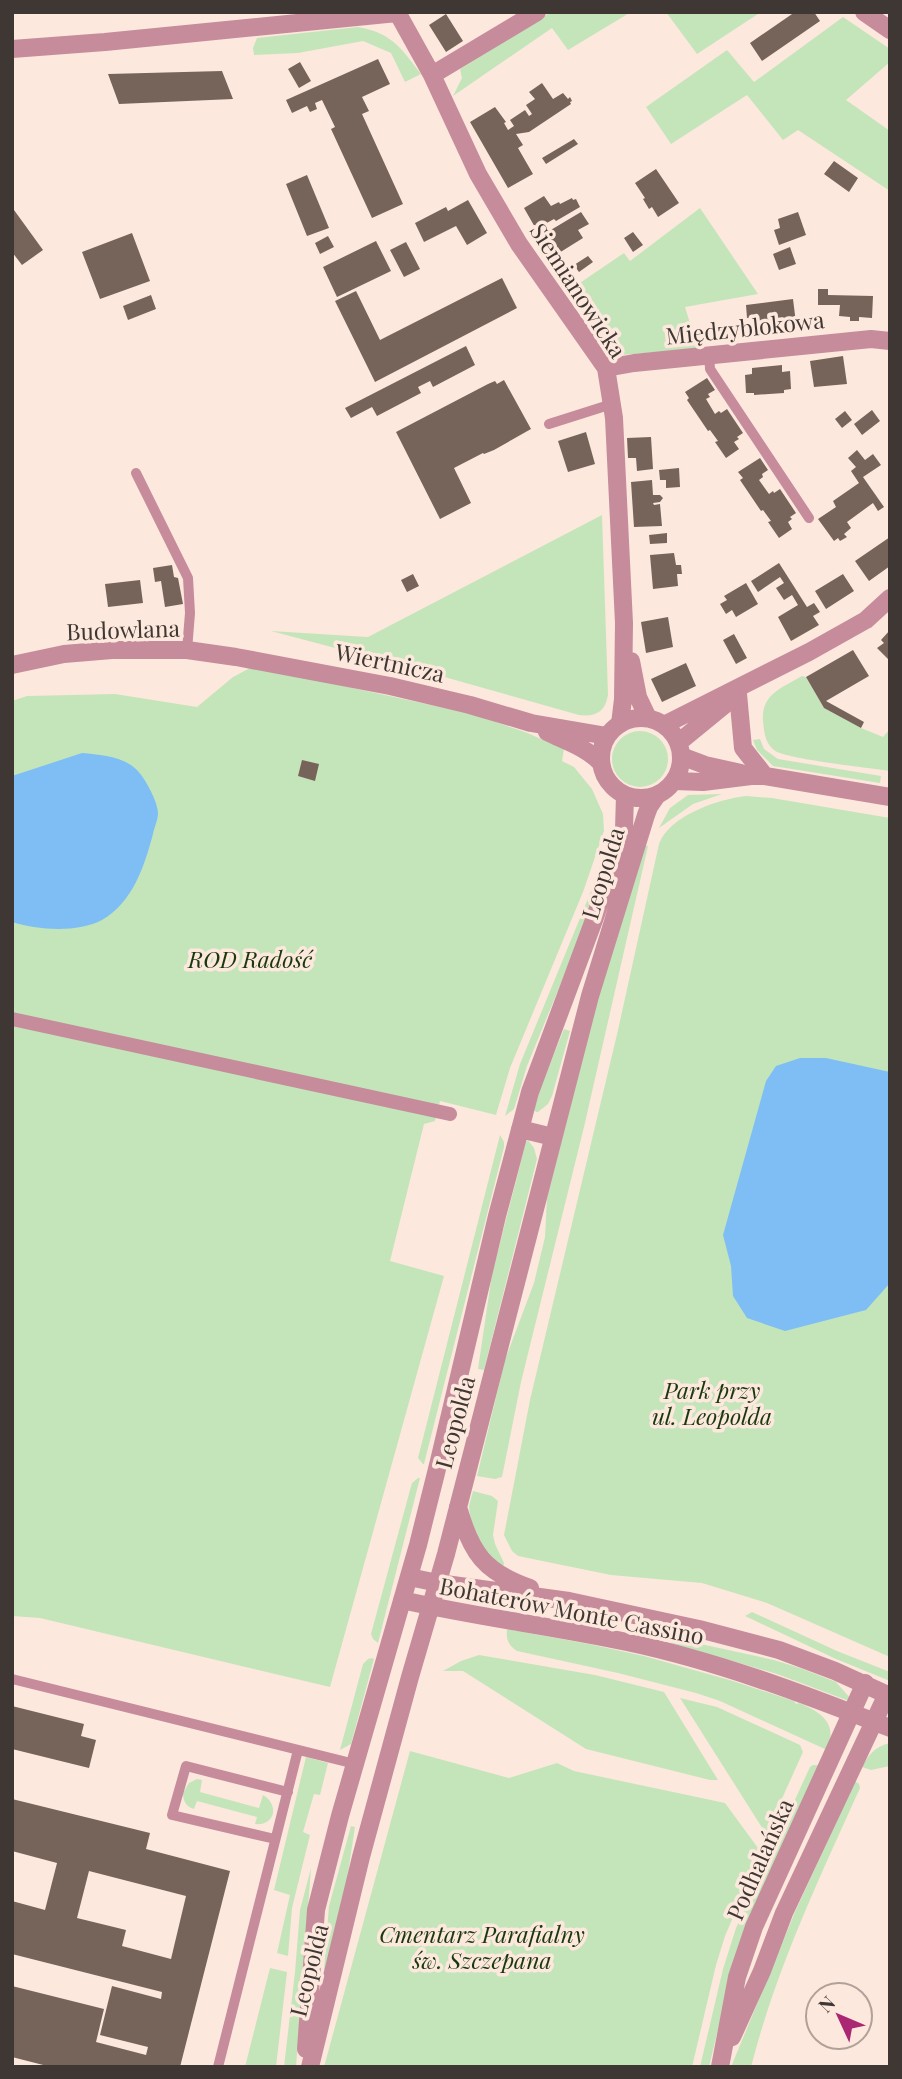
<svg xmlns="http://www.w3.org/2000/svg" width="902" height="2079" viewBox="0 0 902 2079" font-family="'Playfair Display',serif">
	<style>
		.green { fill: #c4e5ba }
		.water { fill: #7ebef5 }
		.building { fill: #76645a; fill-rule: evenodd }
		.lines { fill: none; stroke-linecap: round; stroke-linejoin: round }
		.service { stroke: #c68c9c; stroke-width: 10 }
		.pedestrian { stroke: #c68c9c; stroke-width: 14 }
		.minor { stroke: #c68c9c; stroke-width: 18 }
		.tertiary { stroke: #c68c9c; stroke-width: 18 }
		.labels { text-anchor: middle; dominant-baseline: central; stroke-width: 7; stroke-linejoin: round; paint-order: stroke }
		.street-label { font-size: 23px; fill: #3f3733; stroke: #fde8dd }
		.park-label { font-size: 23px; font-style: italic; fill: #19390c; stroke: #fde8dd }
	</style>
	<rect width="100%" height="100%" fill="#fde8dd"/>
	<path class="green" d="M551,12h80l-63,38 -16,-22 -99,68 9,-18 -2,-9z
		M666,12h95l-64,42z
		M843,17l47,32v13l-44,38 44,31v60l-92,-61 -15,10 -36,-45 -76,49 -25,-37 81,-57 27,32z
		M358,27c34,6 43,21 63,47l-16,8 -14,-29 -28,-12 -65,12 -44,2 -1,-7 4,-10z
		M700,208l58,86 -73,13 13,42 -78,6 -19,-15 -33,-49 56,-38 6,8z
		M602,515l6,180c-3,17 -12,22 -29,20l-138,-39 -170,-45 97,6z
		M250,668l71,13 151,33 53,18 39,17 -2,12 12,6 18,22 11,25 1,17 -21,61 -73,176 -14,47 -56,-14 -5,20 -11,3 -34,137 54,15 -114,411 -290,-69 -28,-2v-915l15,-5 88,-2 82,13 36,-30z
		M802,676l4,1 18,31 37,20 22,9 7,-8v42c-19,-3 -106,-12 -116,-21 -9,-7 -10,-18 -11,-29 -2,-27 19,-33 39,-45z
		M612 759a28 28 0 1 1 56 0a28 28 0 1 1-56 0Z
		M760,739l4,10 14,10 103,17 -1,7 -107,-17 -16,-16 -4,-10z
		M722,794l-29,10 -34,24 11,-20 18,-13z
		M746,796l26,2 118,20v839l-123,-54 -65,-20 -91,-8 -93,-19 -6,-5 -8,-16 26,-135 88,-370 41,-186c10,-28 59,-45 87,-48z
		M610,837l5,2 -22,66 -66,161 -13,43 -9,7 15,-52 74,-180z
		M642,845l6,1 -64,281 -63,255 -19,95 -7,2 -18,-3 28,-116 29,-77 11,-46 2,-39 64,-251z
		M564,1029l6,2 -18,65 -4,8 -10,8h-2l-2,-2 7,-24z
		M500,1135l4,7v5l-80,317h-1l-5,-6z
		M528,1140l6,8 3,11 -53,211 -6,-1 14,-95 34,-132z
		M418,1478h2l-42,165 -5,-4 -2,-5 39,-144 2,-7z
		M473,1491l19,5 6,5 -5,34 2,9 9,19 -1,5 -19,-16 -14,-34 -1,-12z
		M752,1612l85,39 53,21v9l-54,-22 -91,-43z
		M507,1629l82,15 55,12 89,25 61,20 2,3 3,-1c15,6 35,16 31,36 -1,4 -2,7 -3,11l-107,-49 -24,-8 -78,-20 -101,-22c-9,-6 -11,-11 -10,-22z
		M673,1638l101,22 26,8 36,14 14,16 -1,3 -72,-27 -106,-31z
		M479,1655l116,20 69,17 54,88h-8l-124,-31 -123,-78h-20l18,-10z
		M372,1658l2,1 -23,85 -11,6 23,-86 5,-5z
		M680,1698l37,9 83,38 3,7 -37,82z
		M890,1743v23l-19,4 -9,-3c6,-11 13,-21 28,-24z
		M410,1751l99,27 48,-15 17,8 151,32 33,45v11l-33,77 -9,29 -24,102h-368z
		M306,1757l22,6 -8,32 -6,-1 -11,38 7,3 -18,73 -4,48 -11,-3 13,-58 -16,-5z
		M813,1765h8l-89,206 -23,96h-9l23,-98 13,-41 74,-161z
		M197,1779l5,1 -2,12 59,16 4,-13c16,9 13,31 -8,29l2,-7 -60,-16 -3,8c-7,-2 -11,-7 -11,-16l6,-10z
		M855,1781l4,3 1,4c-41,91 -84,181 -109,279h-20l64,-155z
		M351,1826l4,1 -9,59 -20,83h-2l5,-63z
		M311,1868l-15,199h-12l11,-95 5,-62z
		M270,1968l17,4 -11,95h-31z"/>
	<path class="water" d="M82,753c19,2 41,3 55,17 8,8 21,32 21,43 0,7 -4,15 -5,21 -9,33 -20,68 -51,86 -24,13 -65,10 -90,2v-146z
		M800,1058h26l64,14v211l-24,27 -81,21 -38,-13 -14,-22 -2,-30 -8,-31 43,-154 10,-15z"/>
	<path class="building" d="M795,12h19l6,9 -58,40 -12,-18z
		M446,14l17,27 -17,11 -17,-27z
		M378,59l12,25 -28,13 7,14 -7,3 41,90 -31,14 -41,-89 4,-2 -13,-27 -7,3 2,6 -7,3 -3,-6 -15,7 -6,-13z
		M300,62l11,19 -12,7 -11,-19z
		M222,71l11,28 -114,5 -11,-30z
		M542,83l11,16 10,-6 5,6 2,-2 2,4 -2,1 1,2 -42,28 -13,2 7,11 -5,3 15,26 -25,14 -38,-66 25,-15 11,15 -2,1 4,7 6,-4 -4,-6 15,-10 4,6 3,-2 -6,-9 9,-6 -6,-7z
		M574,139l4,5 -32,20 -4,-6z
		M834,161l24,17 -9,14 -25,-18z
		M656,169l23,34 -21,14 -6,-10 -3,2 -6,-10 2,-1 -10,-15z
		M307,175l22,53 -22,8 -21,-52z
		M544,196l7,10 8,-4 1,2 12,-6 1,2 3,-1 4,8 -24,14 -2,-2 -18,10 -12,-21z
		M468,200l19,33 -20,12 -11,-19 -32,16 -9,-19 31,-16 2,4z
		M14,210l29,40 -21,15 -10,-13v-41z
		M581,212l8,12 -11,6 5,8 -32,20 -12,-21z
		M798,212l8,23 -27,10 -5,-15 6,-2 -2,-9z
		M633,232l10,13 -10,7 -9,-14z
		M132,233l18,48 -50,18 -18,-47z
		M328,236l6,11 -14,7 -5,-11z
		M376,241l15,30 -54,26 -14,-30z
		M406,242l14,27 -16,8 -14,-27z
		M790,247l6,17 -17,6 -6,-16z
		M588,256l5,6 -14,10 -5,-7z
		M502,278l15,30 -142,74 -40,-81 21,-10 24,49z
		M818,289h10v6l45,1 -1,22 -13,-1v4h-9v-4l-11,-1 1,-11h-22z
		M151,295l5,14 -28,11 -5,-14z
		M793,299l3,24 -36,4 -1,-10 -12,1 -1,-13z
		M466,346l9,19 -42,22 -3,-6 -12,6 3,6 -44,23 -5,-9 -21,11 -6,-10z
		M843,356l4,28 -33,3 -4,-26z
		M782,365v7l8,-1 1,18 -7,1v3l-30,2v-2h-8l-1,-18 7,-1v-6z
		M707,378l8,12 -7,4 2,3 -4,2 9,15 4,-3 2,2 6,-4 16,24 -6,4 2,2 -5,3 5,7 -13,9 -11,-16 3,-1 -8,-11 -2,1 -21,-31 2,-2 -4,-6z
		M504,380l27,49 -37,21 -10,4 -1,-1 -29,15 17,35 -31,16 -44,-87 92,-48 7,-3 2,3z
		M872,410l8,11 -18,14 -8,-11z
		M845,411l7,9 -10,8 -7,-9z
		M586,432l9,32 -27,8 -10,-31z
		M651,437l2,32 -16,2 -1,-13h-8l-1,-20z
		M857,450l8,10 8,-6 8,11 -18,12 21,30 -6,4 -5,-8 -26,19 4,6 -7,6 3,3 -7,4 -2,-3 -4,3 -16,-22 18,-12 -3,-6 26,-18 -8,-12 5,-4 -8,-9z
		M760,458l8,12 -6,4 1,3 -4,3 10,14 4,-3 1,2 6,-4 16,24 -6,4 2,2 -4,3 4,7 -13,9 -11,-16 3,-1 -8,-11 -2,1 -21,-31 3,-2 -5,-6z
		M679,468l1,19 -14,1v-8h-6l-1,-10z
		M652,480l1,15h7l3,3 -3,4 -7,1 1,2 6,-1 2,22 -28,1 -3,-45z
		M667,533v10l-17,1 -1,-9z
		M890,537v29l-21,15 -14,-20z
		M674,553l2,12h5l1,9h-5l1,12 -25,3 -3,-34z
		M779,563l28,44 7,-4 6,9 -7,4 6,9 -28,16 -13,-24 20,-12 -6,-10 -8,5 -8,-12 8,-5 -4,-6 -22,15 -7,-11z
		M172,565l2,12 4,1 5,26 -18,3 -4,-26 -6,1 -2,-14z
		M413,574l6,12 -12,6 -6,-12z
		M843,574l11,17 -28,18 -11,-18z
		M140,580l3,23 -35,4 -3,-23z
		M746,583l12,21 -22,13 -4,-7 -6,4 -6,-10 7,-4 -3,-4z
		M668,617l5,30 -27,6 -5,-31z
		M890,630v31l-13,-13 7,-5 -3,-3z
		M734,634l13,24 -11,6 -13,-24z
		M853,650l16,26 -43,25 38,21 -3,6 -37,-20 -18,-31z
		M686,663l10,23 -34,16 -11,-23z
		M302,760l17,4 -4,17 -17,-5z
		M12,1706l72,18 -3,12 15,4 -7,28 -77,-19z
		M12,1799l138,34 -4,16 84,22 -50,196h-129l-39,-10v-71l92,23 -8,33 50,13 2,-8 -48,-12 12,-49 49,13 1,-7 -150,-38v-53l33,9 12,-47 -45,-12zM89,1871l97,25 -15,63 -49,-13 4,-16 -49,-12z"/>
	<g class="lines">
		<path class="service" d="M709,355l1,14 99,149
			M549,424l63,-20
			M136,473l52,105 2,35 -3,37
			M12,1679l343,85
			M275,1839l-103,-24 14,-49 102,26
			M218,2067l80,-317"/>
		<path class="pedestrian" d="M12,1019l438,95"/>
		<path class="minor" d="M397,12l35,63 46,99 41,70 87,124 8,50 10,205 -1,76 -3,25
			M864,12l26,18
			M12,49l93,-7 292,-29
			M432,75l105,-63
			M606,368l28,-5 237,-24 19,2
			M631,661l7,36 10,21
			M12,665l52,-11 48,-4h75l49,7 154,29 80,19 61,18 76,13
			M738,694l5,54 22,28
			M547,732c18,9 39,15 54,31
			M681,756l24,9 36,8
			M674,781l29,1 48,-6h14l125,21
			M732,2037l30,-66 22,-58 103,-219
			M720,2067l17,-90 17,-50 111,-244"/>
		<path class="tertiary" d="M601 758a40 40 0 1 1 80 0a40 40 0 1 1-80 0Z
			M664,725l145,-73 57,-32 24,-22
			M678,743l55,-45
			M520,1129l33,8
			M458,1507c13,46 26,65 72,81
			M409,1577l29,6 131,18 130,28 80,21 56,21 55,25
			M402,1600c74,17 150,26 225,42 90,19 177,52 263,86
			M306,2049l10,-139 24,-94 78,-271 21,-84 58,-245 33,-124 64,-172 25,-72 5,-19 1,-34
			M310,2067l51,-210 49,-180 36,-123 144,-558 56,-181 3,-8 9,-13"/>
	</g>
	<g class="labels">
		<g class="street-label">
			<text transform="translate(579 290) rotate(57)">Siemianowicka</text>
			<text transform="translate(745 327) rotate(-6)">Międzyblokowa</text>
			<text transform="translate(123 629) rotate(-2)">Budowlana</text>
			<text transform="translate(390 662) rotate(12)">Wiertnicza</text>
			<text transform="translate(602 873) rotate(-73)">Leopolda</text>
			<text transform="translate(454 1422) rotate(-75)">Leopolda</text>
			<text transform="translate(572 1610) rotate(11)">Bohaterów Monte Cassino</text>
			<text transform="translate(759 1859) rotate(-66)">Podhalańska</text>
			<text transform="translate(308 1970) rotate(-76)">Leopolda</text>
		</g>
		<g class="park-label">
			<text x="250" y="958">ROD Radość</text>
			<text x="712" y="1389">Park przy<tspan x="712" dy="26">ul. Leopolda</tspan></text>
			<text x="482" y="1933">Cmentarz Parafialny<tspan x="482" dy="26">św. Szczepana</tspan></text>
		</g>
	</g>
	<rect width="902" height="2079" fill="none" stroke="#3f3733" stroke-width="28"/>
	<g transform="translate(839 2016) rotate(314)"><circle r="33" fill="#fde8dd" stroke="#b1a199" stroke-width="2"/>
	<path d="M0-5L12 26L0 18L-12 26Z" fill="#aa2873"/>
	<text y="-10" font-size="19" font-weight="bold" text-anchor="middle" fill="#3f3733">N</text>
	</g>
</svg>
